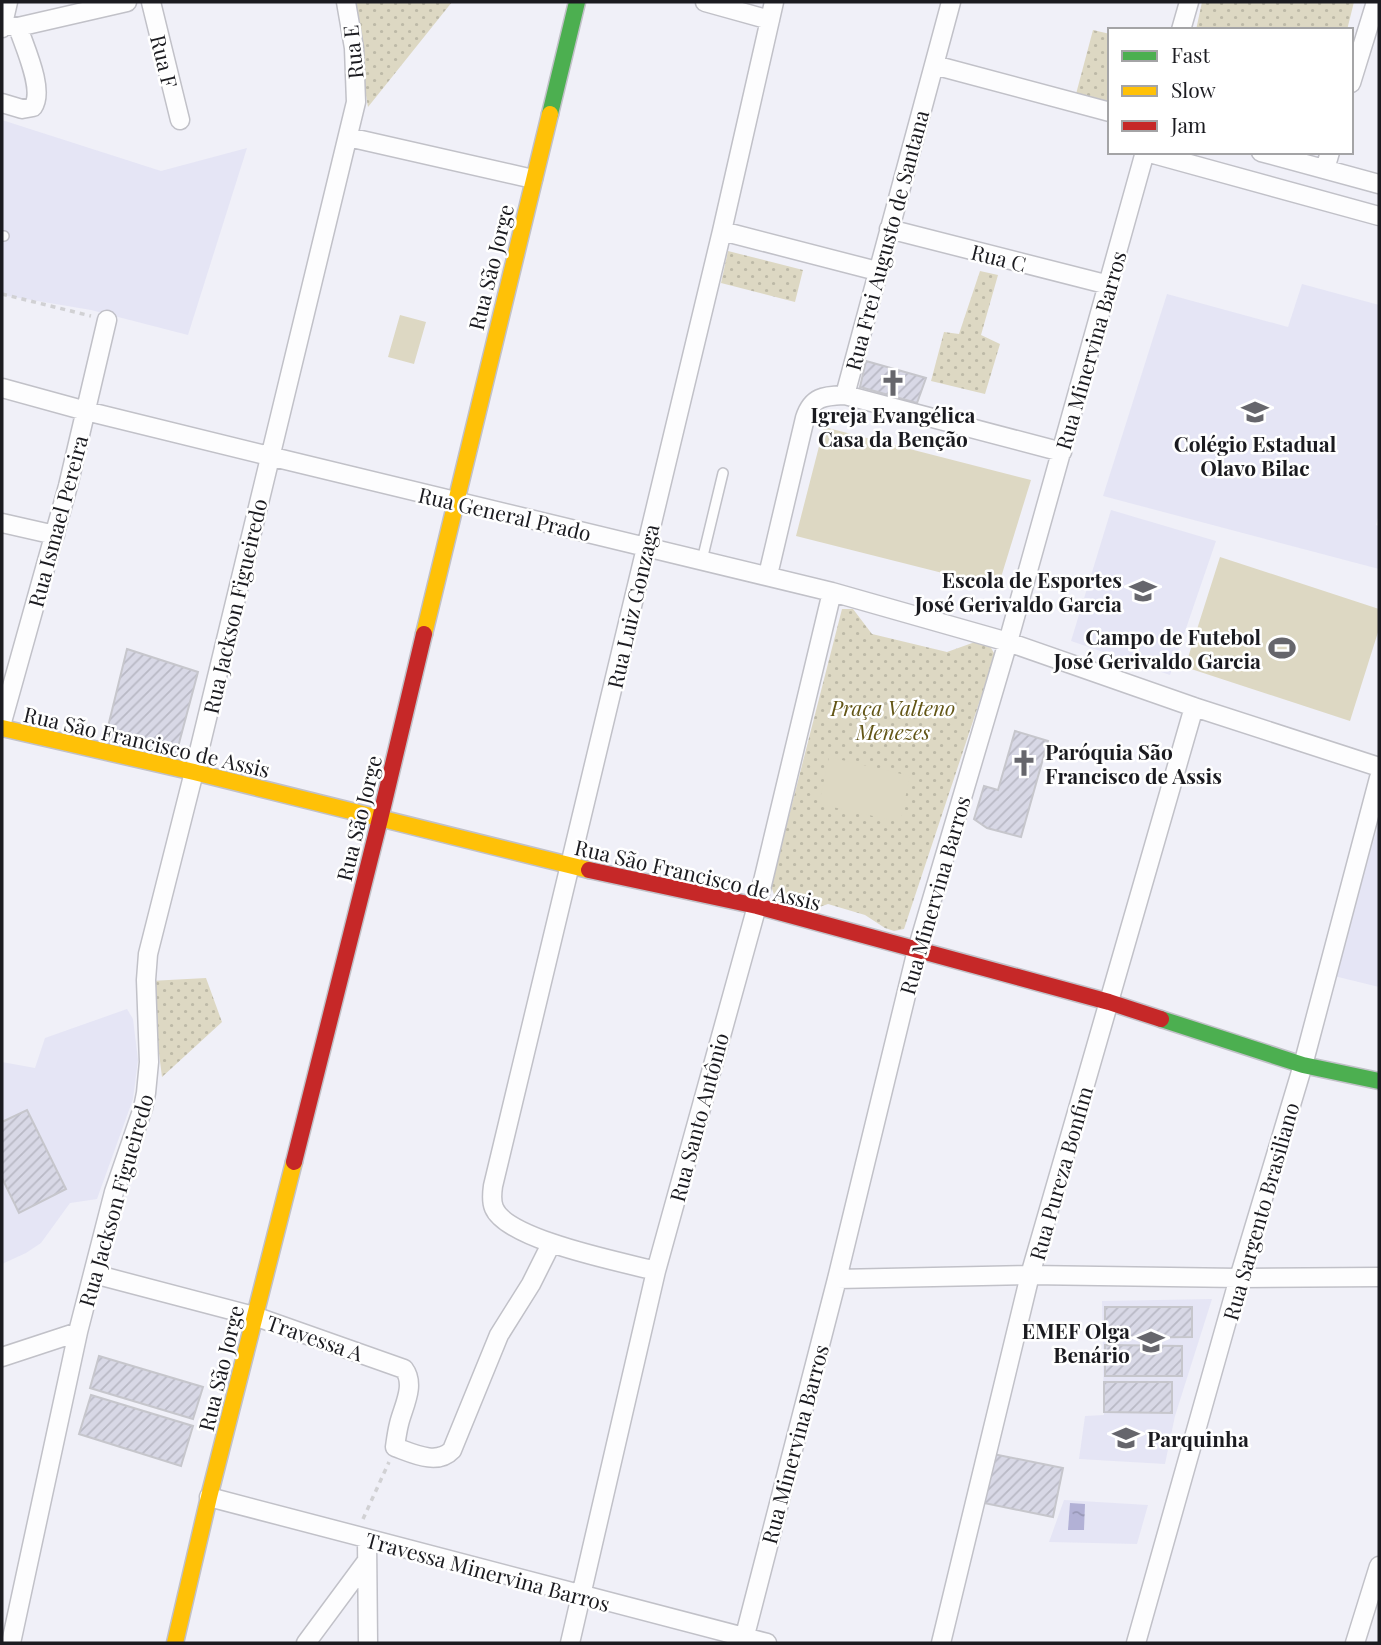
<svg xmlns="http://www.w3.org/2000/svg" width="1381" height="1645" viewBox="0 0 1381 1645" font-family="'Playfair Display',serif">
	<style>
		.built { fill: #e5e5f5 }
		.green { fill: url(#green-dots) }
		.pitch { fill: #ddd8c3 }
		.water { fill: url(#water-ripples) }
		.building { fill: url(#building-hatch); stroke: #c6c6cc; stroke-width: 2 }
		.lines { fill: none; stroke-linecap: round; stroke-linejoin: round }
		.lane-casing { stroke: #c1c1c8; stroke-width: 12 }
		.street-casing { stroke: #c1c1c8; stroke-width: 21 }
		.fast-casing { stroke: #c1c1c8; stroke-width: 19 }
		.slow-casing { stroke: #c1c1c8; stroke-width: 19 }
		.jam-casing { stroke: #c1c1c8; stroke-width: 19 }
		.path { stroke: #d1d1d4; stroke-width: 3.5; stroke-dasharray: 5 5; stroke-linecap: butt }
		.lane { stroke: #fdfdfe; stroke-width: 9 }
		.street { stroke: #fdfdfe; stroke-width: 18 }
		.fast { stroke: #4caf50; stroke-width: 16 }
		.slow { stroke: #ffc107; stroke-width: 16 }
		.jam { stroke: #c62828; stroke-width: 16 }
		.labels { text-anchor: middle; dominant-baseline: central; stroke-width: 5; stroke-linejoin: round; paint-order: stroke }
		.street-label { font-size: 21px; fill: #1b1b20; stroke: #fff }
		.poi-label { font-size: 21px; font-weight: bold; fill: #1b1b20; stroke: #fff; text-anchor: end }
		.park-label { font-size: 21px; font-style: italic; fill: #625516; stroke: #fff }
	</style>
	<defs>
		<pattern id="green-dots" width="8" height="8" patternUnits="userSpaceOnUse" patternTransform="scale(1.75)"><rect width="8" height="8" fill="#ddd8c3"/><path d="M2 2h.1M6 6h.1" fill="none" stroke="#bdb9a7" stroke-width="1.8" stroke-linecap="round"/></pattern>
		<pattern id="water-ripples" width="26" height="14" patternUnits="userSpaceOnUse" patternTransform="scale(1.75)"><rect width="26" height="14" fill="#b2b1d6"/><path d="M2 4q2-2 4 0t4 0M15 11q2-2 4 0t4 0" fill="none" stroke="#9898b7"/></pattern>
		<pattern id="building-hatch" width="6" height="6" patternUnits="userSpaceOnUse" patternTransform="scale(1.75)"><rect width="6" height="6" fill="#d8d8e6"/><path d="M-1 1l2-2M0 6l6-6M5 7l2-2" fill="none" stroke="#b9b9c5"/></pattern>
	</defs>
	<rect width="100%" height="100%" fill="#f0f0f8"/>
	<path class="built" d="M2,120l159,51 86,-23 -59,187 -97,-25 -89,-15z
		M1302,284l77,21v209l-3,11 3,1v43l-276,-73 64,-202 121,33z
		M1111,510l105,31 -46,134 -99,-34z
		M1379,822v165l-45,-11z
		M127,1009l6,10 5,41 -5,39 -36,100 -27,4 -29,40 -15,10 -24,11v-202l33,6 10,-30z
		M1212,1299l-37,117 -10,48 -86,-5 6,-43 19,-1 -2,-114z
		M1064,1500l84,5 -11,39 -88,-2z"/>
	<path class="green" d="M350,2h102l-84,105z
		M1202,2h152l-7,28h-151z
		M1093,30l17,4v68l-34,-8z
		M728,251l75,19 -8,32 -74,-19z
		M980,271l18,4 -17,60 19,9 -15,50 -54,-13 13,-49 15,2z
		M842,609h11l19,25 75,18 28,-10 15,4 5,9 -91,274 -10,2 -9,-3 -20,-13 -37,-11 -20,7 -32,-11 -5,-14z
		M206,978l16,44 -60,55 -12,-96z"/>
	<path class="pitch" d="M400,315l26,7 -12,42 -26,-7z
		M824,427l207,53 -33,107 -202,-51z
		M1220,557l159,52v20l-29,92 -165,-54z
		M829,757l81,19 -10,46 -81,-18z"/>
	<path class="water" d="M1070,1503l15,1 -1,26h-16z"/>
	<path class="building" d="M866,361l60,17 -9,25 -57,-16z
		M127,649l71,23 -24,90 -70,-19z
		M1015,731l33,10 -27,96 -34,-9 -13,-9 10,-33 14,4z
		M27,1110l39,79 -47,24 -17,-35v-56z
		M1105,1307h87v30l-87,1z
		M1105,1345l77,1v30h-77z
		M99,1356l104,31 -10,32 -103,-31z
		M1104,1382h68v31l-68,-1z
		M91,1395l102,31 -12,40 -102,-32z
		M993,1454l70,14 -10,49 -69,-14z"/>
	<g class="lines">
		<defs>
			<path id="lane" d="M2,236h2
				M702,560l21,-87"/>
			<path id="street" d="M151,2l29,118
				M705,2l65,18
				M3,24l15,3 109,-25
				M2,28l6,-26
				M1181,30l8,-28
				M934,65l176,47
				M1351,83l25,-81
				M2,103l20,6 11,-2c12,-17 -9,-61 -15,-80
				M348,137l185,42
				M1146,152l233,64
				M1261,152l118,32
				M1325,169l5,-17
				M889,229l220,56
				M722,231l155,40
				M2,388l84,23 183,45 563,136 176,50 186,65 185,60
				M845,395l106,-393
				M2,523l53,12
				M768,575l37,-157c7,-22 20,-22 40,-23l217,57
				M2,722l66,-236 39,-166
				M656,1271c-34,-9 -149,-31 -162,-63 -3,-7 -2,-15 -1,-22l229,-955 52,-229
				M94,1274l160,42 150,53c12,16 -1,38 -5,55 -2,8 -3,16 -4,23 17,6 42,19 57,3l47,-115 32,-51 20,-40
				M837,1279l193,-4 209,3 140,-1
				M2,1357l76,-25
				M209,1497l558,146
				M367,1540l1,103
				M11,1643l67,-311 36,-140 29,-84 3,-15 3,-31 -3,-82 2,-26 46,-182 162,-670 -2,-54 -8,-46
				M306,1643l60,-81
				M570,1643l86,-372 101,-365 75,-314
				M743,1643l94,-364 80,-329 91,-308 137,-490
				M941,1643l89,-368 164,-568
				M1136,1643l103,-365 64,-213 76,-287
				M1355,1643l24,-77"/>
			<path id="fast" d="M550,114l27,-112
				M1161,1019l142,46 76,16"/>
			<path id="slow" d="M424,634l126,-520
				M2,728l192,44 395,98
				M175,1643l34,-146 85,-335"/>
			<path id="jam" d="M589,870l168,36 352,96 52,17
				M294,1162l86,-343 44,-185"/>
		</defs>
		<use href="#lane" class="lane-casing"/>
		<use href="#street" class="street-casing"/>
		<use href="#fast" class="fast-casing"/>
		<use href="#slow" class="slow-casing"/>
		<use href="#jam" class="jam-casing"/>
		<path class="path" d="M2,294l89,22
			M363,1519l26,-57"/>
		<use href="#lane" class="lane"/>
		<use href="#street" class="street"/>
		<use href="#fast" class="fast"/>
		<use href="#slow" class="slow"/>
		<use href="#jam" class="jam"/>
	</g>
	<defs>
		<symbol id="church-bare" viewBox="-9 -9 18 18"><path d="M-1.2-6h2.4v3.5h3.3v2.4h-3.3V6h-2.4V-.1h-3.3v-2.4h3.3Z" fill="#66666c" stroke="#fff" stroke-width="2.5" paint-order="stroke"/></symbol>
		<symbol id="school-bare" viewBox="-9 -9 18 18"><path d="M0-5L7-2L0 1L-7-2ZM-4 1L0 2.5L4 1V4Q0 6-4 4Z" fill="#66666c" stroke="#fff" stroke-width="2.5" paint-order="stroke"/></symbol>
		<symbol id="stadium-bare" viewBox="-9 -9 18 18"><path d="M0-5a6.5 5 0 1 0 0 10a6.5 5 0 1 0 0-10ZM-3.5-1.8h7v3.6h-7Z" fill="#66666c" stroke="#fff" stroke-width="2.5" paint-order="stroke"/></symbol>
	</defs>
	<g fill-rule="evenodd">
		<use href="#church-bare" x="874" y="364" width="38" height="38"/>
		<use href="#school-bare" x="1236" y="393" width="38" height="38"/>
		<use href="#school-bare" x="1124" y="572" width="38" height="38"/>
		<use href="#stadium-bare" x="1263" y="629" width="38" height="38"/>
		<use href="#church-bare" x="1005" y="744" width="38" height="38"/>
		<use href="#school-bare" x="1132" y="1323" width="38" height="38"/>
		<use href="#school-bare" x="1107" y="1419" width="38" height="38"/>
	</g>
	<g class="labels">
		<g class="street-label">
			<text transform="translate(352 52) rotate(-96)">Rua E</text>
			<text transform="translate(165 61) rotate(76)">Rua F</text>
			<text transform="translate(886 240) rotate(-75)">Rua Frei Augusto de Santana</text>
			<text transform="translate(999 257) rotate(14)">Rua C</text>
			<text transform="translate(490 267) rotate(-76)">Rua São Jorge</text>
			<text transform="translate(1090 350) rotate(-74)">Rua Minervina Barros</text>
			<text transform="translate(505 513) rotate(13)">Rua General Prado</text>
			<text transform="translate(57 521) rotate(-75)">Rua Ismael Pereira</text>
			<text transform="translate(234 606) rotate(-77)">Rua Jackson Figueiredo</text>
			<text transform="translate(632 606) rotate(-77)">Rua Luiz Gonzaga</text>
			<text transform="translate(147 741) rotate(13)">Rua São Francisco de Assis</text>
			<text transform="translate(358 818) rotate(-76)">Rua São Jorge</text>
			<text transform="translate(698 874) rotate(13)">Rua São Francisco de Assis</text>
			<text transform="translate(934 895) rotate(-74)">Rua Minervina Barros</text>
			<text transform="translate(698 1117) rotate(-75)">Rua Santo Antônio</text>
			<text transform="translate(1060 1173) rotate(-74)">Rua Pureza Bonfim</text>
			<text transform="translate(115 1200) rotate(-74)">Rua Jackson Figueiredo</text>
			<text transform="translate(1260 1211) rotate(-74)">Rua Sargento Brasiliano</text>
			<text transform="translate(315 1337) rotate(19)">Travessa A</text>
			<text transform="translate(220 1368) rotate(-76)">Rua São Jorge</text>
			<text transform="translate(794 1444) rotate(-75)">Rua Minervina Barros</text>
			<text transform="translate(488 1571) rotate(15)">Travessa Minervina Barros</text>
		</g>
		<g class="poi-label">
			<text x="893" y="414" text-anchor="middle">Igreja Evangélica<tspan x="893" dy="24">Casa da Benção</tspan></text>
			<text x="1255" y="443" text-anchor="middle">Colégio Estadual<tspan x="1255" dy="24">Olavo Bilac</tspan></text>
			<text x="1122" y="579">Escola de Esportes<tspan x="1122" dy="24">José Gerivaldo Garcia</tspan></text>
			<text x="1261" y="636">Campo de Futebol<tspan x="1261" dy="24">José Gerivaldo Garcia</tspan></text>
			<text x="1045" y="751" text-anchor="start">Paróquia São<tspan x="1045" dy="24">Francisco de Assis</tspan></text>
			<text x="1130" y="1330">EMEF Olga<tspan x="1130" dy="24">Benário</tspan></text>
			<text x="1147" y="1438" text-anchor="start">Parquinha</text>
		</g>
		<g class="park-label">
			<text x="893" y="707">Praça Valteno<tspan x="893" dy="24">Menezes</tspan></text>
		</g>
	</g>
	<rect width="1381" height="1645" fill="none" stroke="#1b1b20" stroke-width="7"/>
	<rect x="1108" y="28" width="245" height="126" fill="#ffffff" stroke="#a4a4a6" stroke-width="2"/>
	<rect x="1122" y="51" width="35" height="10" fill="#4caf50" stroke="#a4a4a6" stroke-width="2"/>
	<text x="1171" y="63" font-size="21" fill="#1b1b20">Fast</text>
	<rect x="1122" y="86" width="35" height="10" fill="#ffc107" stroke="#a4a4a6" stroke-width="2"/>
	<text x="1171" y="98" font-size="21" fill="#1b1b20">Slow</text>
	<rect x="1122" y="121" width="35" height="10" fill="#c62828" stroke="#a4a4a6" stroke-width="2"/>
	<text x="1171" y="133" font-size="21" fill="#1b1b20">Jam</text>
</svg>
